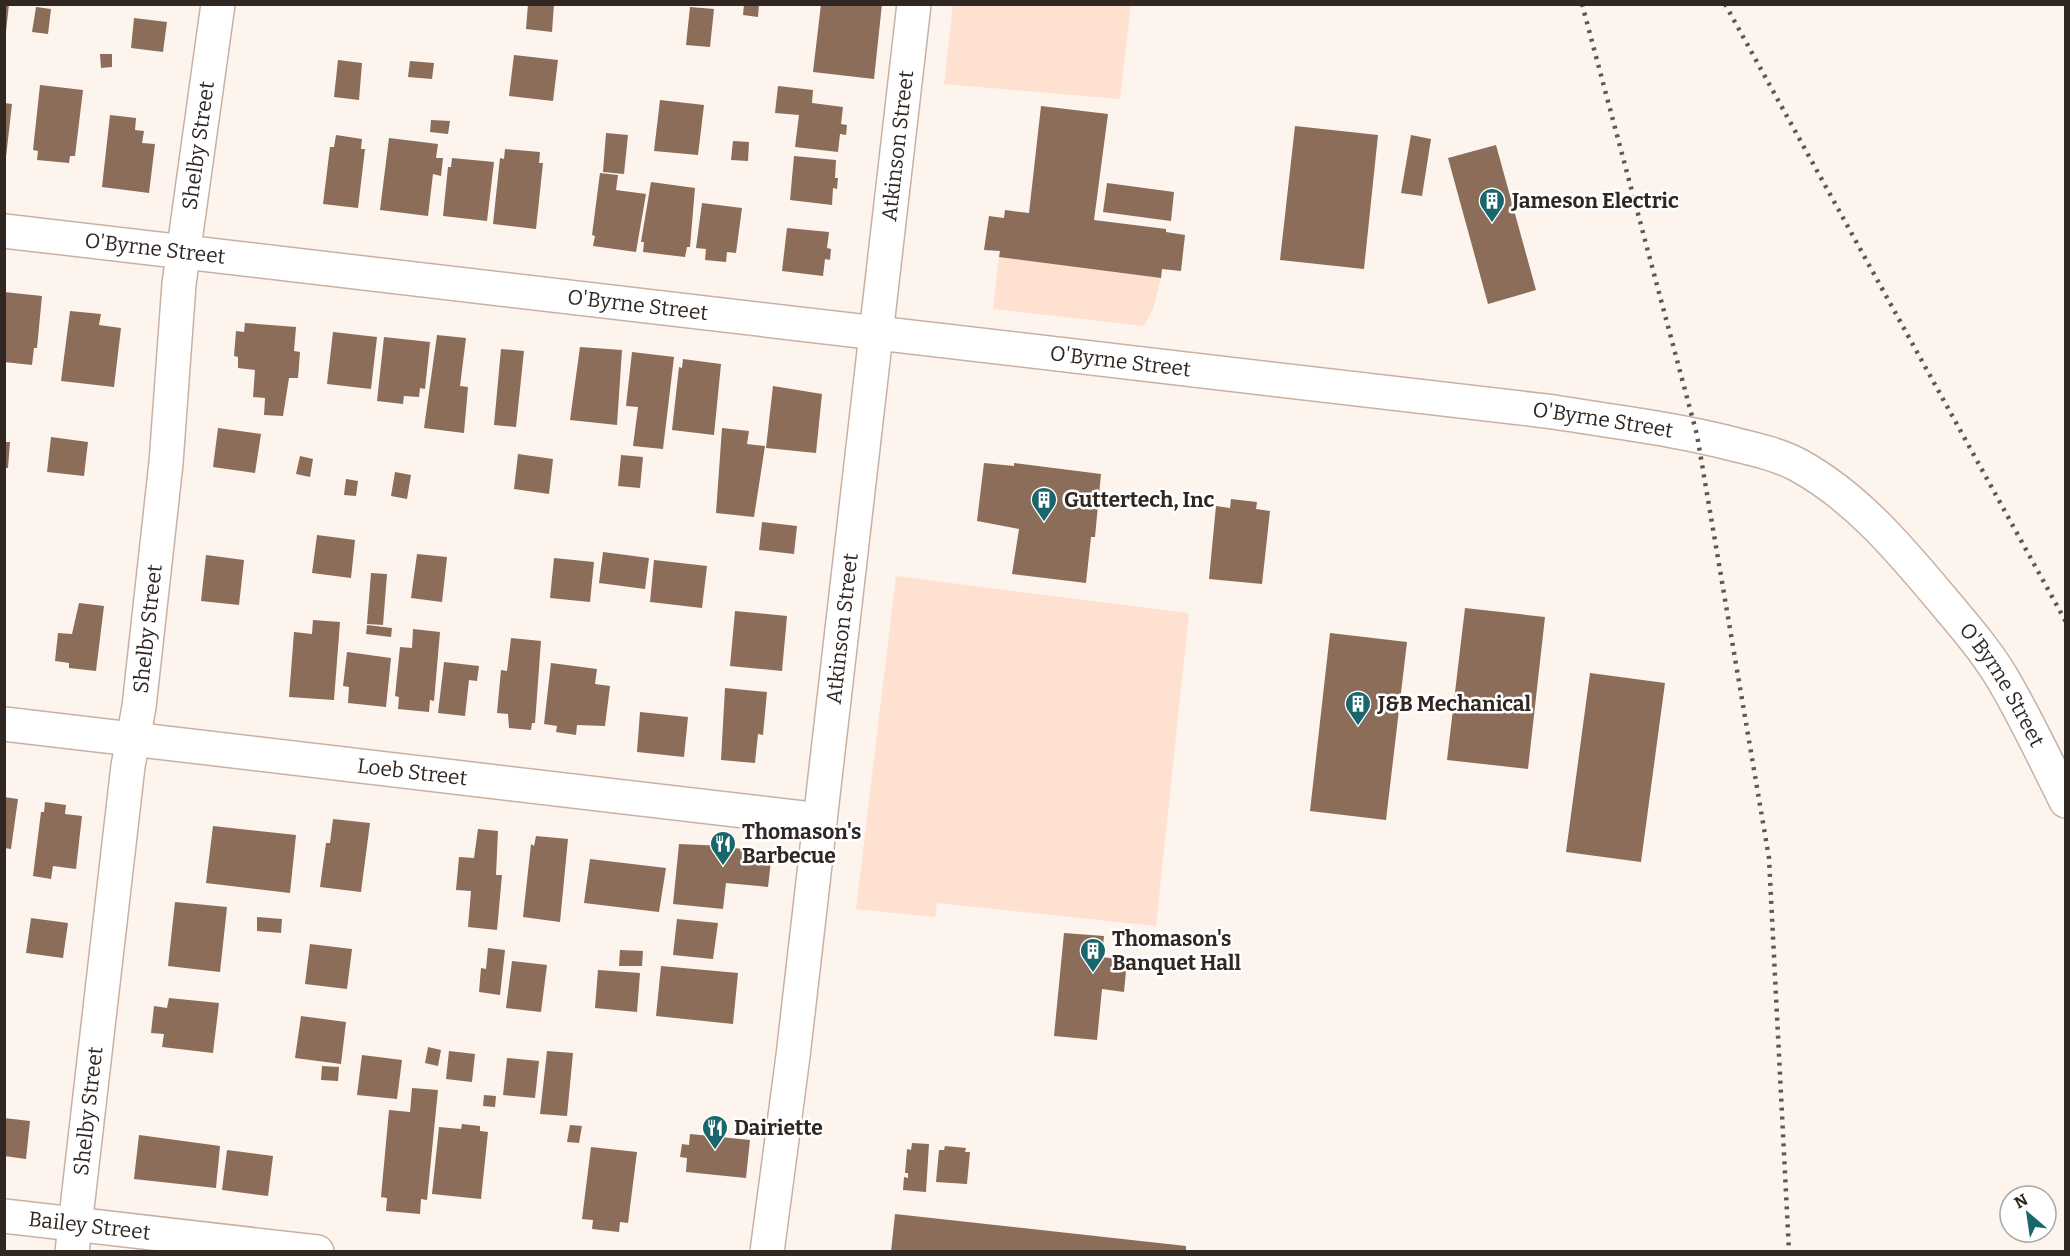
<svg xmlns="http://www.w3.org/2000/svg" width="2070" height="1256" viewBox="0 0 2070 1256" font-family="Bitter,serif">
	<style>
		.grass { fill: #fee1d0 }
		.building { fill: #8b6d59 }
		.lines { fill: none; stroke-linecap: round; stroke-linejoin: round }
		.street-casing { stroke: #c8b1a3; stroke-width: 36 }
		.secondary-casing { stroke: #c8b1a3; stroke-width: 36 }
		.street { stroke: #fff; stroke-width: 33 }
		.secondary { stroke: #fff; stroke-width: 33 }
		.rail { stroke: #605751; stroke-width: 4.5; stroke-dasharray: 3 6; stroke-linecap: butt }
		.labels { text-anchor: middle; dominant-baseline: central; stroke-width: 5; stroke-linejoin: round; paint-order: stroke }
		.street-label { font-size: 21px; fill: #302722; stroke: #fff }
		.poi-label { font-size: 21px; font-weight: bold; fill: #302722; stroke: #fff; text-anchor: start }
	</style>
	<rect width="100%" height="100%" fill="#fdf4ee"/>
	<path class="grass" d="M953,5h178l-11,94 -176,-15z
		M999,257l162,21 -8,31 -9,17 -151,-17z
		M896,576l293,37 -33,313 -219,-23 -2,14 -79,-8z"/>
	<path class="building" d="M4,4h5l-3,28 -2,-1z
		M528,4h26l-2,28 -26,-3z
		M744,4h15l-1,13 -15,-2z
		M821,4h61l-8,75 -61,-7z
		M36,7l15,2 -3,25 -16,-2z
		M690,7l24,2 -4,38 -24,-2z
		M134,18l33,4 -4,30 -32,-4z
		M100,54h12v13l-11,1z
		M514,55l44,5 -5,41 -44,-5z
		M338,60l24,3 -3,37 -25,-3z
		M410,61l24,2 -2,16 -24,-2z
		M40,85l43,5 -8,66h-5l-1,7 -32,-3 1,-9 -5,-1z
		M778,86l35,4 -1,13 31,4 -2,17 6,1 -1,10 -6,-1 -2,18 -43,-5 4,-32 -24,-2z
		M660,100l44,5 -6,50 -44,-4z
		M4,103l8,1 -6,53h-2z
		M1041,106l67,8 -14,106 72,9v3l19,3 -4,36 -19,-2 -1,9 -162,-21 1,-6 -16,-1 5,-34 15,2 1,-8 24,3z
		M110,115l26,3 -1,12 9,1 -2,12 13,1 -6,49 -47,-6z
		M431,120l19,1 -2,13 -18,-2z
		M1295,126l83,9 -14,134 -84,-9z
		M606,133l22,2 -4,39 -21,-2z
		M336,135l26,4 -1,10h4l-7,59 -35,-4 7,-57h4z
		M1411,135l20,4 -9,57 -21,-3z
		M389,138l49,6 -2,14h7l-2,18 -8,-2 -5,42 -48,-6z
		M733,141l16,1 -1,19 -17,-1z
		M1496,145l40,145 -48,14 -40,-146z
		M505,149l35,3 -1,11h4l-7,66 -43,-5 7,-66 4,1z
		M794,156l42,4 -1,18h3l-1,11 -4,-1 -1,17 -42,-5z
		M452,158l42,4 -7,59 -44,-5 5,-49h3z
		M600,173l18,2 -2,15 30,4 -10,58 -43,-6 2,-10 -3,-1z
		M651,182l44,6 -5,59h-3l-2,10 -42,-5 1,-10h-3z
		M1107,183l67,9 -3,29 -68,-9z
		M702,203l40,5 -6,45 -9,-1 -1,10 -21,-2 1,-11 -10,-1z
		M787,228l42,4 -2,16 4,1 -1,11 -5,-1 -2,17 -41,-5z
		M4,292l38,4 -5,52h-3l-2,17 -28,-3z
		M70,311l31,3 -2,11 22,3 -7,59 -53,-6z
		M245,323l51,4 -2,24 6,1 -2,26h-9l-6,38 -19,-1 1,-17 -12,-1 2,-27 -17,-2v-11l-4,-1 2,-25 8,1z
		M333,332l44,5 -6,52 -44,-5z
		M437,335l29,3 -6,48 8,1 -4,46 -40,-5z
		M384,337l46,5 -5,47 -5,-1 -1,9 -15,-1 -1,8 -26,-3z
		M580,347l42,3 -5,75 -47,-5z
		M501,349l23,2 -8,76 -22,-2z
		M632,352l42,5 -11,92 -30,-3 5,-39 -12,-1z
		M683,359l38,5 -7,71 -42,-5 7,-63 3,1z
		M773,386l49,8 -6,59 -50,-5z
		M218,428l43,6 -6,39 -42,-6z
		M722,428l27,3 -2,13 18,2 -11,71 -38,-4z
		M51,437l37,5 -4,34 -37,-4z
		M4,442h6l-2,26h-4z
		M518,454l35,5 -4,35 -35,-5z
		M621,455l22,2 -3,31 -22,-2z
		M300,456l13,3 -3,18 -14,-3z
		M984,463l30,3v-3l87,11 -6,63h-4l-5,46 -74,-9 7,-45 -42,-8z
		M395,472l16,3 -4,24 -16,-3z
		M346,479l12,2 -2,15 -12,-1z
		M1231,499l26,3 -1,7 14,2 -8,73 -53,-5 7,-73 14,2z
		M762,522l35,4 -3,28 -35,-4z
		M317,535l38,5 -4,38 -39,-5z
		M603,552l46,6 -4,31 -46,-6z
		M417,554l30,3 -5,45 -31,-4z
		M206,555l38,5 -5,45 -38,-4z
		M554,558l40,4 -4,40 -40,-4z
		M654,560l53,6 -5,42 -52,-6z
		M371,573l16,1 -4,51 -16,-1z
		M79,603l25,3 -8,65 -27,-3v-5l-14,-2 3,-28 14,1z
		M1465,608l80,9 -17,152 -81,-9z
		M735,611l52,5 -5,55 -52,-5z
		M313,620l27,2 -6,78 -45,-3 5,-65 18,2z
		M367,625l25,3 -1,9 -25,-3z
		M413,629l27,3 -6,69 -4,-1 -1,12 -31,-3 1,-12 -4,-1 5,-49 12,1z
		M1330,633l77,9 -21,178 -76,-9z
		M511,638l30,3 -6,82h-3l-1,7 -22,-2 -1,-14 -11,-1 4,-43 6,1z
		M347,652l44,6 -5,49 -38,-4 1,-16 -6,-1z
		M444,662l35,4 -2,15 -8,-1 -4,36 -27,-3z
		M551,663l46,6 -2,15 15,2 -5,40 -28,-1 -1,10 -20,-3 1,-6 -13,-2z
		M1590,673l75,10 -24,179 -75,-10z
		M725,688l42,4 -4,43 -5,-1 -3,29 -34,-3z
		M640,712l48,5 -4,40 -47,-5z
		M4,797l14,2 -7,50 -7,-1z
		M45,802l21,3 -1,9 17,2 -6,53 -23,-3 -2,13 -18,-3 8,-64h3z
		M333,819l37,4 -9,69 -41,-5 6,-44h4z
		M213,826l83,9 -6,58 -84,-10z
		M478,829l20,2 -2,44h6l-5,55 -29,-3 3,-36 -15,-1 3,-33 15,1z
		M536,836l32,3 -8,83 -37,-5 8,-73 3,2z
		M726,840l9,1 -1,7 38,4 -4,35 -42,-4 -3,26 -50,-5 6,-60 47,2z
		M590,859l76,9 -7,44 -75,-9z
		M175,902l52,5 -7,65 -52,-6z
		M257,917l25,2 -1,14 -24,-2z
		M31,918l37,5 -5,35 -37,-5z
		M677,919l41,4 -5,36 -40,-4z
		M1064,933l40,3 -2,21 25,3 -3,32 -22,-3 -5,51 -43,-4z
		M310,944l42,5 -5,40 -42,-5z
		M488,948l17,2 -5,45 -21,-3 2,-24 5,1z
		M620,950l23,1 -1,15h-23z
		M512,961l35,4 -6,47 -35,-4z
		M661,966l77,7 -5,51 -77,-8z
		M598,970l42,3 -3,39 -42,-4z
		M169,998l50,5 -6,50 -51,-6 2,-13 -13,-1 3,-27 13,2z
		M301,1016l45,6 -5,42 -46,-6z
		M428,1047l13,3 -3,16 -13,-3z
		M449,1051l26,3 -3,28 -26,-3z
		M547,1051l26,2 -6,63 -27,-2z
		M362,1055l40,5 -5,39 -40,-4z
		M507,1058l32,3 -4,37 -32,-3z
		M322,1066l17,1 -1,14 -17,-1z
		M412,1088l26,2 -11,110 -6,-1 -1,15 -34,-3 1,-13 -6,-1 8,-87 21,2z
		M484,1095l12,1 -1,11 -12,-1z
		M4,1118l26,3 -4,38 -22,-3z
		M462,1124l18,2v5l8,1 -7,67 -49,-5 7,-67 22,2z
		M570,1125l12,1 -3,17 -12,-1z
		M690,1134l60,6 -4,38 -60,-6 1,-14 -7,-1 2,-13 7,1z
		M139,1135l81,11 -4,42 -82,-9z
		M912,1143l17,1 -3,48 -23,-2 1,-13 4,1v-5h-3l2,-24 4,1z
		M945,1146l21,2 -1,4h5l-3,32 -31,-2 3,-32h5z
		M591,1147l46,5 -9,71 -8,-1 -1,10 -27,-3 1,-9 -11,-1z
		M227,1150l46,6 -5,40 -46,-6z
		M895,1214l291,32v6h-295z"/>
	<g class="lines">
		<defs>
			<g id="street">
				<path id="s1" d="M4,231l1550,181c61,10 123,17 183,33 21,5 42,10 61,20 57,31 101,83 142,132 21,25 44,51 61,79 24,40 44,83 65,125"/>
				<path id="s2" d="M4,724l816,96"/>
				<path id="s3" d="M4,1216l313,36"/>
				<path id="s4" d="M72,1252l56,-486 11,-59 27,-244 13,-179 39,-280"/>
			</g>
			<g id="secondary">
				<path id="s5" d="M767,1252l26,-196 121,-1052"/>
			</g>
		</defs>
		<use href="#street" class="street-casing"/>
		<use href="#secondary" class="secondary-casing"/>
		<use href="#street" class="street"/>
		<use href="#secondary" class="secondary"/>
		<path class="rail" d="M1582,4l115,431 72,423 20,394
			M1725,4l341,618"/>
	</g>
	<defs>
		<symbol id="building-pin" viewBox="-11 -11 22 30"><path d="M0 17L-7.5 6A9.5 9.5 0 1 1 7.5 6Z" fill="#19666d" stroke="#fff"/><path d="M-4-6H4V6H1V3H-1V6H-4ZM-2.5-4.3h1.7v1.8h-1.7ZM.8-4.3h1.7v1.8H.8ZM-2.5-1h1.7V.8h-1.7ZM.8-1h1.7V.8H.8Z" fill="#fff"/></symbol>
		<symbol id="restaurant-pin" viewBox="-11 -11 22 30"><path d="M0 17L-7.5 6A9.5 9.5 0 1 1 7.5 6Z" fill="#19666d" stroke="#fff"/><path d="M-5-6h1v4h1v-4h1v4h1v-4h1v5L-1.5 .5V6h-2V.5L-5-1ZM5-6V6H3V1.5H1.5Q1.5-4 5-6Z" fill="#fff"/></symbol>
	</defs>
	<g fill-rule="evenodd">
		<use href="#building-pin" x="1477" y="186" width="30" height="40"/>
		<use href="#building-pin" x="1029" y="485" width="30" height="40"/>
		<use href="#building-pin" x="1343" y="689" width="30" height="40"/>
		<use href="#restaurant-pin" x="708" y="829" width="30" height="40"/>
		<use href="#building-pin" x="1078" y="936" width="30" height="40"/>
		<use href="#restaurant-pin" x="700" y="1113" width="30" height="40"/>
	</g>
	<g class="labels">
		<g class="street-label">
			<text stroke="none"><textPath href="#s4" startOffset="1114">Shelby Street</textPath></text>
			<text stroke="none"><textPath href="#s5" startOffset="1114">Atkinson Street</textPath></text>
			<text stroke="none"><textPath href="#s1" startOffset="152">O'Byrne Street</textPath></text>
			<text stroke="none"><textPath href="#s1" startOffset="638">O'Byrne Street</textPath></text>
			<text stroke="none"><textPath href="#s1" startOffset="1124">O'Byrne Street</textPath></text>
			<text stroke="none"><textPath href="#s1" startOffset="1610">O'Byrne Street</textPath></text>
			<text stroke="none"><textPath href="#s4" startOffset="628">Shelby Street</textPath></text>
			<text stroke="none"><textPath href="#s5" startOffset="628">Atkinson Street</textPath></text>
			<text stroke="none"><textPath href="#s1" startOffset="2114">O'Byrne Street</textPath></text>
			<text stroke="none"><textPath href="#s2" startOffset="411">Loeb Street</textPath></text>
			<text stroke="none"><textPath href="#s4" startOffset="142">Shelby Street</textPath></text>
			<text stroke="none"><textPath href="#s3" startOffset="86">Bailey Street</textPath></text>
		</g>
		<g class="poi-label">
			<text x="1512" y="201">Jameson Electric</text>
			<text x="1064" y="500">Guttertech, Inc</text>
			<text x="1378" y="704">J&amp;B Mechanical</text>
			<text x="742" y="832">Thomason's<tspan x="742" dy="24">Barbecue</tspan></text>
			<text x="1112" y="939">Thomason's<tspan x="1112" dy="24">Banquet Hall</tspan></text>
			<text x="734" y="1128">Dairiette</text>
		</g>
	</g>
	<rect width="2070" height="1256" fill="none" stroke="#302722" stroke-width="12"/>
	<g transform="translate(2028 1214) rotate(331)"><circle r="28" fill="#ffffff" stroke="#aca9a7" stroke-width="1.5"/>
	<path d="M0-4.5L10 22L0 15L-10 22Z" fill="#19666d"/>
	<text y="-9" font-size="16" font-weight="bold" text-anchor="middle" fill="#302722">N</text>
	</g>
</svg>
